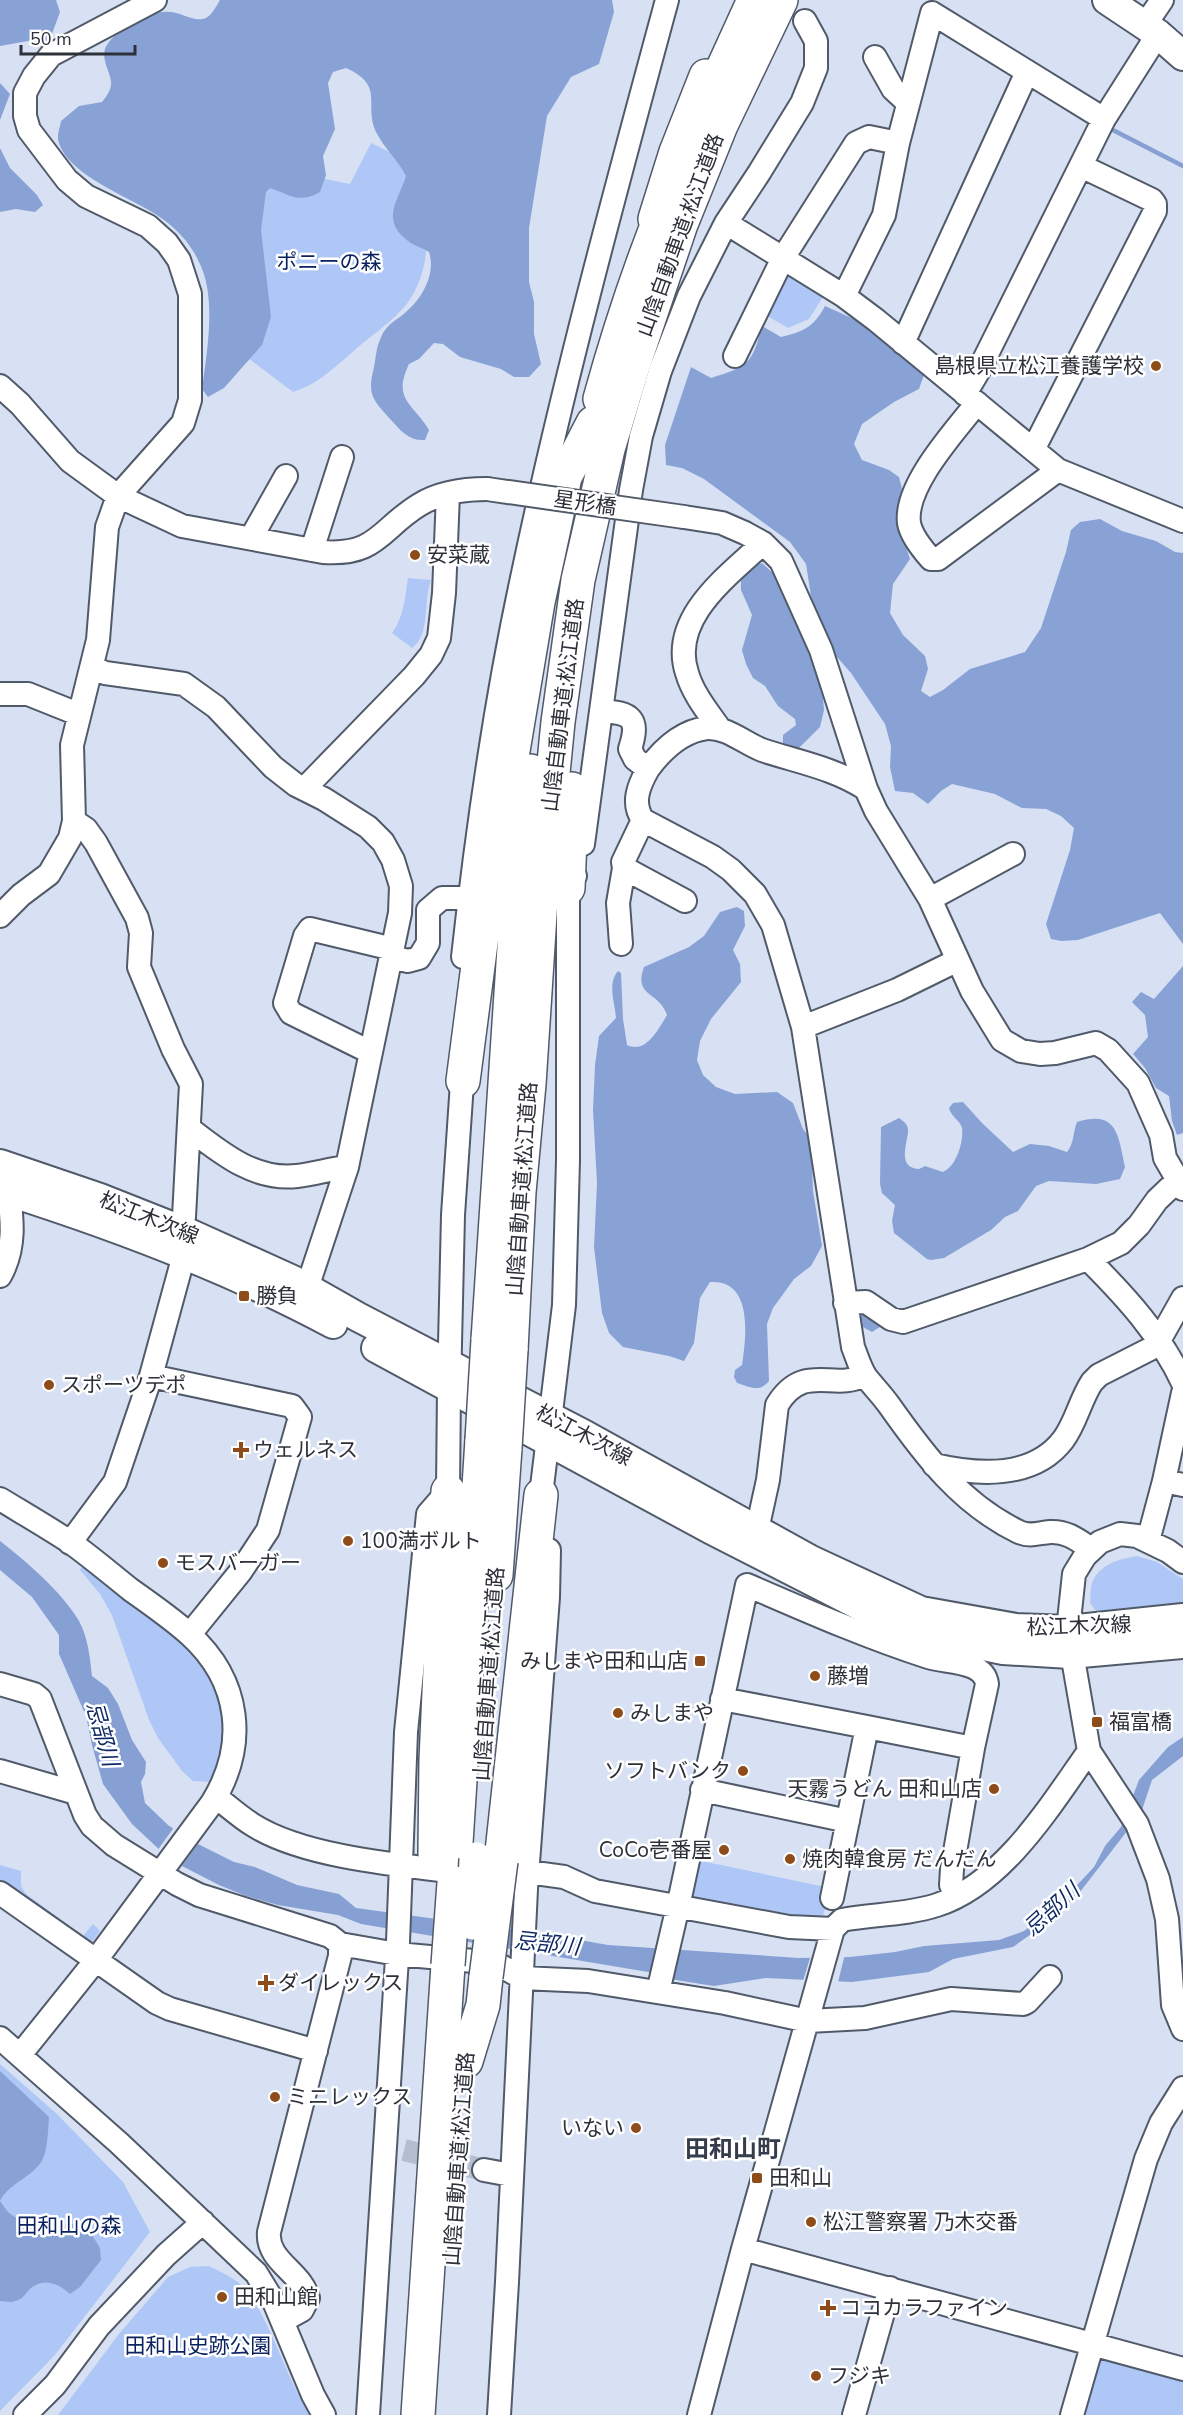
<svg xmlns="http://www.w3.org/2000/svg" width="1183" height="2415" viewBox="0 0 1183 2415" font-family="'Nunito Sans','Noto Sans JP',sans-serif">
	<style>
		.green { fill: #afc7f6 }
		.forest { fill: #88a2d6 }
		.water { fill: #86a0d4 }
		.pier { fill: #d7e1f3 }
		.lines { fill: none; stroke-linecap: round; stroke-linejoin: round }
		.stream { stroke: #86a0d4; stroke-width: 4.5 }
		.minor-tunnel { stroke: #b5bece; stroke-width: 22; stroke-dasharray: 22 11; stroke-linecap: butt }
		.minor-casing { stroke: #515a69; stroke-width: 26 }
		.major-casing { stroke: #515a69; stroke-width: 32 }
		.highway-casing { stroke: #515a69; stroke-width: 36 }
		.minor { stroke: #fff; stroke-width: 22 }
		.major { stroke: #fff; stroke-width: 28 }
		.highway { stroke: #fff; stroke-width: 33 }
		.minor-bridge-casing { stroke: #515a69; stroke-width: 26; stroke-linecap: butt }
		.highway-bridge-casing { stroke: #515a69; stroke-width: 36; stroke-linecap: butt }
		.minor-bridge { stroke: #fff; stroke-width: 22 }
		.highway-bridge { stroke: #fff; stroke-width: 33 }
		.poi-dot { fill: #8e4c1a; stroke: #fff; stroke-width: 2 }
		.labels { text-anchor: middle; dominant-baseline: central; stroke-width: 5; stroke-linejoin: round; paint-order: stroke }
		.street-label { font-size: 21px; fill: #2d3038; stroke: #fff }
		.park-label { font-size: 21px; fill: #0b2461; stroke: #fff }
		.poi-label { font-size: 21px; fill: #2d3038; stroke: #fff; text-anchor: start }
		.water-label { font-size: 22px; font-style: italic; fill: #0f2a66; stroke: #fff }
		.quarter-label { font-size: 24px; font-weight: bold; fill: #353c4b; stroke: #fff }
	</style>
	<rect width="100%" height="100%" fill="#d7e1f3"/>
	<path class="green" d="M371,143l48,23c7,46 18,99 -13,139 -12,15 -34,30 -49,43 -20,17 -38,36 -64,44l-45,-34 9,-193 93,19z
		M786,276h5l28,16 4,5 -14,22 -21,9 -24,-14z
		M408,578l23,2c-8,19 0,55 -19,68l-20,-15c12,-16 13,-36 16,-55z
		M1137,1556l20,6 26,17v29l-79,6 -9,-4 -5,-7c1,-6 0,-14 2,-20 7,-19 28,-24 45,-27z
		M83,1565l103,78 27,34 14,56 -14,49 -20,-1 -11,-10 -24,-33 -9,-18 -37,-105 -12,-21 -20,-24z
		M697,1860l133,28 -9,36 -133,-26z
		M0,1865l21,6v15l5,8 57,42 10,-12 7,7 -7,10 -11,1 -82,-60z
		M0,2064l57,50 66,68 27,50 -95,123 -55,56z
		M208,2266c14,6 29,13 39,25 27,37 38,85 63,124h-252l61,-81 49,-57 22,-10z
		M1101,2355l82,19v41h-100z"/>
	<path class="forest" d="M0,0h56l4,12 -11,30 -21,-1 -28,5z
		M220,0h392l2,12 -15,52 -28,13 -24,39 -18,112v54l5,20v32l7,30 -12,13h-15l-13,-8 -41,-12 -17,-13 -9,-1 -15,16 -10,5c-17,36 4,39 20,66l-4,10c-16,1 -24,-9 -34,-20 -19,-21 -24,-25 -17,-53 2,-9 2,-19 6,-27 6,-17 17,-19 28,-30 15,-13 28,-38 21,-58 -6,-4 -15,-6 -21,-11 -28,-22 -10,-39 -2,-65 -8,-16 -22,-28 -30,-44 -13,-28 10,-46 -30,-64l-13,4 -5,11 7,46 -12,27 3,19 -6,17c-22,12 -29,3 -50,-4l-4,4 -5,38 10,87 -9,28 -38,43 -16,9 -6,-8c5,-38 15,-92 -3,-127 -7,-16 -20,-31 -35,-42 -27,-21 -94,-42 -105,-77 -3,-7 1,-15 2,-22l18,-15 23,-4c5,-6 10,-13 9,-21 -2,-13 -13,-26 -2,-39 14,-16 39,-32 61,-30 11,0 25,11 36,6 6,-3 11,-13 14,-18z
		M0,83l10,11 -10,26z
		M0,148l10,20 27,27 6,10 -8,7 -19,-3 -16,3z
		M825,306l40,18 60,48 -6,17 -25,13 -32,22 -8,20 8,16 27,10 10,7 3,12 -6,27 14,43 -17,25 -3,29 13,22 22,21 3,13 -7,22 9,6 13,-7 27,-21 55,-17 16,-24 25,-76 5,-22 9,-8 20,-3 22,12 34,10 19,11 8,1v391l-23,-31 -82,27 -17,1 -10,-2 -5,-15 24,-74 4,-22 -13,-12 -15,-7 -24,-1 -27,-14 -43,-10 -11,7 -13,13 -15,-11 -18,-2 -5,-24 1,-21 -6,-22 -34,-51 -21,-24 -19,-53 -5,-32 -16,-22 -86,-63 -22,-11 -16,-3 -1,-20 26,-78 20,11c38,-12 41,-14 51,-52l19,11c22,-5 33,-10 44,-31z
		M762,563l15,14 45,108 2,25 -4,17 -21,21h-10l-6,-5v-8l13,-10 -1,-6 -17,-13 -13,-20 -12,-8 -7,-14 -4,-14 10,-35 -11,-25v-12l9,-11z
		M737,907l7,4 1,15 -12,24 7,14 1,18 -30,37 -11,22 -3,19 6,15 13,12 19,7 42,-2 16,11 10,26 8,10 2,52 9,55 -11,20 -17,13 -21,29 -6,16 2,57c-10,12 -19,6 -32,2l-3,-6 1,-7 7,-5c4,-27 12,-86 -32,-83l-10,16 -6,45 -10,18 -15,-5 -46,-9 -14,-14 -7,-20 -8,-66 3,-64 -4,-73 2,-45 4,-29 17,-18c-1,-16 -9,-34 2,-47l3,2 2,46 4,26c19,9 31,-15 40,-30 -8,-24 -34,-18 -23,-48l45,-20 15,-11 16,-24z
		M1183,966v167l-6,2 -5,-14 -3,-25 -13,-8 -11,-20 -12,-14 15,-17 -3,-22 -13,-13 9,-10 13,7z
		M963,1102l19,21 31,29 17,-8 19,2 18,6c7,-8 6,-20 10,-30 40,-12 41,12 48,45l-5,12 -24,5 -47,-3 -13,5 -18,25 -13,6 -14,13 -47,28 -13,2 -4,-1 -33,-26 -2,-12 3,-16 -13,-12 -2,-9 1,-57 18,-9c4,3 8,5 9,11 1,11 -13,39 11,40l6,-3 18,6c13,-5 21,-30 19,-44 -2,-8 -11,-11 -13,-20l4,-5z
		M856,1308l27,17 -11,7 -13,-7z
		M0,2071l49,46c-1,13 -1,27 -5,39 -7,20 -35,26 -44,45l8,11 15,11 22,5 24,-5 18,4 13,21 1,12 -21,27 -10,7c-10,-9 -23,-16 -36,-8 -8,4 -9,13 -19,15 -4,2 -10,0 -15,0z"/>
	<path class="water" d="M0,1541c27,21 62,51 79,80 9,16 11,37 13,55l16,12 10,16 14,36 14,22 -1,12 -4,8 4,21 23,22 22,15 44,22 21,5 42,18 42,9 17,14 190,26 62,11 191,13 51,-1 45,-5 29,-6 75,-6 25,-9 29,-22 27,-27 14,-15 11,-21 16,-19 18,-47 29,-33 15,-10v19l-31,24 -11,33 -61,79 -29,28 -38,27 -60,12 -24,13 -77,10 -86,-4 -52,8 -51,-8 -15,-6 -287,-48 -23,-9 -60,-10 -32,-9 -27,-11 -37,-19 -19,-13 -31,-29 -29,-40 -11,-39 -6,-29 -27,-62v-19l-27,-38 -32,-27z"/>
	<path class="pier" d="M175,1826l25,15 -20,27 -23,-17z
		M845,1954l-8,32 -35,-2 9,-29z"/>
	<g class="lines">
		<path class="stream" d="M1109,128l74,38"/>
		<path class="minor-tunnel" d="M404,2150l80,20"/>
		<defs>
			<path id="minor" d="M1145,25l17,-25
				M875,57l18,32 14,13
				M898,143l34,-130 172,106
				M726,223l118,73 32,24 182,150 125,51
				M903,343l124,-271
				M735,356l48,-98 73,-115 13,-6 29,6 -14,72 -40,81
				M0,386l20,18 50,57 48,35 64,30 141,26c54,4 57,-23 96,-47 19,-12 46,-16 68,-16
				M965,394l13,-22 126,-253 54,-85
				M977,403c-22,28 -73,83 -68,120 2,12 14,27 22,36h7l120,-89
				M1034,448l121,-237v-7l-3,-4 -71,-34
				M684,517l38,6 23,10 18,10 18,18 40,89 45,139 10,22 54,88 42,92 30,49 19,11 19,3 15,-1 41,-10 12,7 30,33 23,52 4,23 18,31
				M251,538l35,-62
				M312,550l30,-93
				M92,667l13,6 79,11 32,23 57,60 23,18 28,14 44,28 15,15 10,18 8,26 -1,27 -53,254 -40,121
				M0,694h28l50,20
				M602,711c29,2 38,7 28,38l5,10 13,10c-9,16 -17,34 -5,51l70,37 18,13 24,24 18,31 30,102 50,320c4,10 7,21 13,30 7,9 16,18 23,28 36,51 72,99 130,127 11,5 19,1 31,0 17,-1 28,8 41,17
				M720,729c-12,-17 -27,-35 -33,-56 -18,-55 41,-97 76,-130
				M648,769c14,-19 34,-38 59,-41 20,-1 37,15 55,22 36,12 72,18 104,39
				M305,788l109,-112 17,-21 8,-17 5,-45 4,-99
				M643,820l-20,42 1,6 61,33
				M74,821l12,8 10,14 41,75 4,15 -2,34 34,82 18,35 -7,133 -5,12
				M583,844l48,-354 10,-54 19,-65 29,-75 37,-73 33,-50 43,-70 14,-35v-27l-11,-20
				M930,899l83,-45
				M0,916l21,-21 28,-21 21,-36 4,-17 -2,-76 26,-105 9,-113 11,-31 65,-73 7,-23v-106l-11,-34 -12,-17 -19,-17 -62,-30 -19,-16 -38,-50 -4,-14v-23l9,-17 17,-21 104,-55
				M621,944l-3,-41 6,-35
				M391,957l17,4 11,-3 9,-15v-33l14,-12h28
				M463,957c14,-127 32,-254 59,-379 41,-195 93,-386 145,-578
				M803,1027l94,-37 61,-30
				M370,1052l-79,-39 -6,-10 20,-67 5,-7 83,20
				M190,1129c31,24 65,52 107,47 17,-2 33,-7 50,-9
				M1088,1259c38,38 72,75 95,124
				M0,1276c18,-32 11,-64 7,-100
				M845,1303l21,-1 25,17 12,3 185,-63 33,-16 18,-18 18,-25 21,-20
				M151,1376l141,30 8,11 -32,113 -27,41 -51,63
				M934,1465c43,10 99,14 129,-25 13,-17 17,-40 29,-58l7,-7 57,-29 27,-48
				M1164,1481l19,-88
				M0,1499c23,14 47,28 70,43 21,15 41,32 61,48 20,14 40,28 58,44 52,47 59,111 23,169l-116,157 -76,95
				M544,1508l-3,-13 23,-190 4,-145v-272l7,-12
				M757,1530l11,-50 9,-75c27,-44 57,-13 87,-30
				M1148,1541l16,-60 19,4
				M70,1543l45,-61 36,-106 33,-121
				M1183,1562l-15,-11 -31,-15 -17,-2 -20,8 -15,14 -11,18 -6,56 21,121 48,73 21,55 9,40 6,86 10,24
				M0,1684l34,10 6,5 45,116 7,11 22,19 63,39 22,11 131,41 10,8v12l-71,276c-3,29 33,40 39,66l-6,12 -20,11
				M722,1699l145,28 -35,171
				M867,1727l106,21 -21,121 -1,16 7,11
				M0,1771l76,22
				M702,1790l146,31
				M216,1797c12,9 24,20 37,28 54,34 157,41 221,49
				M515,1875l13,-3 36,5 31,14 194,36 44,2
				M0,1893l157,110 13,6 146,42
				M340,1944l57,10 99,9 26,15 66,3 137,22 83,18 57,-3 86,-19 72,5 4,-2 23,-25
				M658,1992l23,-99 66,-308c60,26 119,52 181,72 19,6 56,3 59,27l-14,64
				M0,2038l119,105 137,130 19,31 38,91 11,20
				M484,2170l27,5
				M743,2249l440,120
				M25,2415l30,-30 44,-59 67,-71 37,-33
				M368,2415l30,-473 8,-210 22,-218 20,-23 1,-104 4,-172 10,-147
				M499,2415l8,-133 19,-393 22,-292 1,-47
				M699,2415l44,-166 90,-320 9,-9c31,-6 64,-5 95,-15 66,-21 113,-99 152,-154
				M854,2415l36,-127
				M1072,2415l74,-256 15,-36 22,-35"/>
			<path id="major" d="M1107,0l51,34 25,22
				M0,1164l100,34 91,36 102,46 65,37 227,118 226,125 110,51 95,17 52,2 115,-12
				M0,1189c114,36 227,78 333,135
				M376,1348l334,181 174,89 56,19 63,13 67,4 113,-10"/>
			<path id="highway" d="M707,103l47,-103
				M655,219l21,-67 30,-76
				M600,399c19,-69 41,-135 68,-201
				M568,888l4,-99
				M463,1081l19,-146 56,-333 27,-125 28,-54
				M488,1340l32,-482 11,-87
				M511,1350l8,-158 10,-108 13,-200 16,-162 20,-142 30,-131 25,-83 48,-142 40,-99 60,-125
				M496,1575l9,-127
				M435,1854l1,-94 12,-269
				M455,1858l27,-418
				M501,1861l40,-366
				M466,2061l17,-56 3,-28
				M418,2415l30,-450"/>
		</defs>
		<use href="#minor" class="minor-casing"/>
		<use href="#major" class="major-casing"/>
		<use href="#highway" class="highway-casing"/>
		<use href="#minor" class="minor"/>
		<use href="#major" class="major"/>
		<use href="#highway" class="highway"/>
		<defs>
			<path id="minor-bridge" d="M487,489l197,28"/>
			<path id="highway-bridge" d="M482,1440l6,-100
				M505,1448l6,-98
				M473,1923l3,-64
				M448,1965l6,-82
				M486,1977l15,-116"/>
		</defs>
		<use href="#minor-bridge" class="minor-bridge-casing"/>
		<use href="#highway-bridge" class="highway-bridge-casing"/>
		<use href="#minor-bridge" class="minor-bridge"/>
		<use href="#highway-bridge" class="highway-bridge"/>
	</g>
	<g class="poi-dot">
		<circle cx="1156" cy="366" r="6"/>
		<circle cx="415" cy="555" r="6"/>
		<rect x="238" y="1290" width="12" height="12" rx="3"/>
		<circle cx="49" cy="1385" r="6"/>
		<path d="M238 1441h6v6h6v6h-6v6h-6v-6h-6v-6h6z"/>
		<circle cx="348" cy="1541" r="6"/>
		<circle cx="163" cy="1563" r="6"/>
		<rect x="694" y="1655" width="12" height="12" rx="3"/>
		<circle cx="815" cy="1676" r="6"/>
		<circle cx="618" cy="1713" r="6"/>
		<rect x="1091" y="1716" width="12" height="12" rx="3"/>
		<circle cx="743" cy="1771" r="6"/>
		<circle cx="994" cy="1789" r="6"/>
		<circle cx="724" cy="1850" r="6"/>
		<circle cx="790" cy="1859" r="6"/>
		<path d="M263 1974h6v6h6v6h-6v6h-6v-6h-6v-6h6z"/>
		<circle cx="275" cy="2097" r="6"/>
		<circle cx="636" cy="2128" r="6"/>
		<rect x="751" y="2172" width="12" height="12" rx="3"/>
		<circle cx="811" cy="2222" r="6"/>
		<circle cx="222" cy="2297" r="6"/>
		<path d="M825 2299h6v6h6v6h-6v6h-6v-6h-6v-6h6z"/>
		<circle cx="816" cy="2376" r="6"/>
	</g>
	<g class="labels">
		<g class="street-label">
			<text transform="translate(680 235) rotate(-70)">山陰自動車道;松江道路</text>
			<text transform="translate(585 503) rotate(8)">星形橋</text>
			<text transform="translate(563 705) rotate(-83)">山陰自動車道;松江道路</text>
			<text transform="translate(522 1189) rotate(-86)">山陰自動車道;松江道路</text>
			<text transform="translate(149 1218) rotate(22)">松江木次線</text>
			<text transform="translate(584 1435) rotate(28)">松江木次線</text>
			<text transform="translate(1079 1626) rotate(-2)">松江木次線</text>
			<text transform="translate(489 1674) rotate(-86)">山陰自動車道;松江道路</text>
			<text transform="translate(459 2159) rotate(-86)">山陰自動車道;松江道路</text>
		</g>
		<g class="park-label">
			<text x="329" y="262">ポニーの森</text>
			<text x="69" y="2226">田和山の森</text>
			<text x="198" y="2346">田和山史跡公園</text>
		</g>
		<g class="poi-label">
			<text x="1144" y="366" text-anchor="end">島根県立松江養護学校</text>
			<text x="427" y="555">安菜蔵</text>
			<text x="256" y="1296">勝負</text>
			<text x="61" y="1385">スポーツデポ</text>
			<text x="253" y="1450">ウェルネス</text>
			<text x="360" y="1541">100満ボルト</text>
			<text x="175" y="1563">モスバーガー</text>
			<text x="688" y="1661" text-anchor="end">みしまや田和山店</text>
			<text x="827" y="1676">藤増</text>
			<text x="630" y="1713">みしまや</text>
			<text x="1109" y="1722">福富橋</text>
			<text x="731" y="1771" text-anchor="end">ソフトバンク</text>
			<text x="982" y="1789" text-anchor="end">天霧うどん 田和山店</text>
			<text x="712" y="1850" text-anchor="end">CoCo壱番屋</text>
			<text x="802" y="1859">焼肉韓食房 だんだん</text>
			<text x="278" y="1983">ダイレックス</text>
			<text x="287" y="2097">ミニレックス</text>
			<text x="624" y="2128" text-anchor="end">いない</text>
			<text x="769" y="2178">田和山</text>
			<text x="823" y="2222">松江警察署 乃木交番</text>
			<text x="234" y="2297">田和山館</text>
			<text x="840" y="2308">ココカラファイン</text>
			<text x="828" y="2376">フジキ</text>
		</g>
		<g class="water-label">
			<text transform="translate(102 1734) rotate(74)">忌部川</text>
			<text transform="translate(1052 1910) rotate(-42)">忌部川</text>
			<text transform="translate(547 1944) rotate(6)">忌部川</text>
		</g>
		<g class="quarter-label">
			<text x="733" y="2149">田和山町</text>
		</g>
	</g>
	<path d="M21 45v9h114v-9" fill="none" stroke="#2d3038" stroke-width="3"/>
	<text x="30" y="45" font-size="18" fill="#2d3038" stroke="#ffffff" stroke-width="4.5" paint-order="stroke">50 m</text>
</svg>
